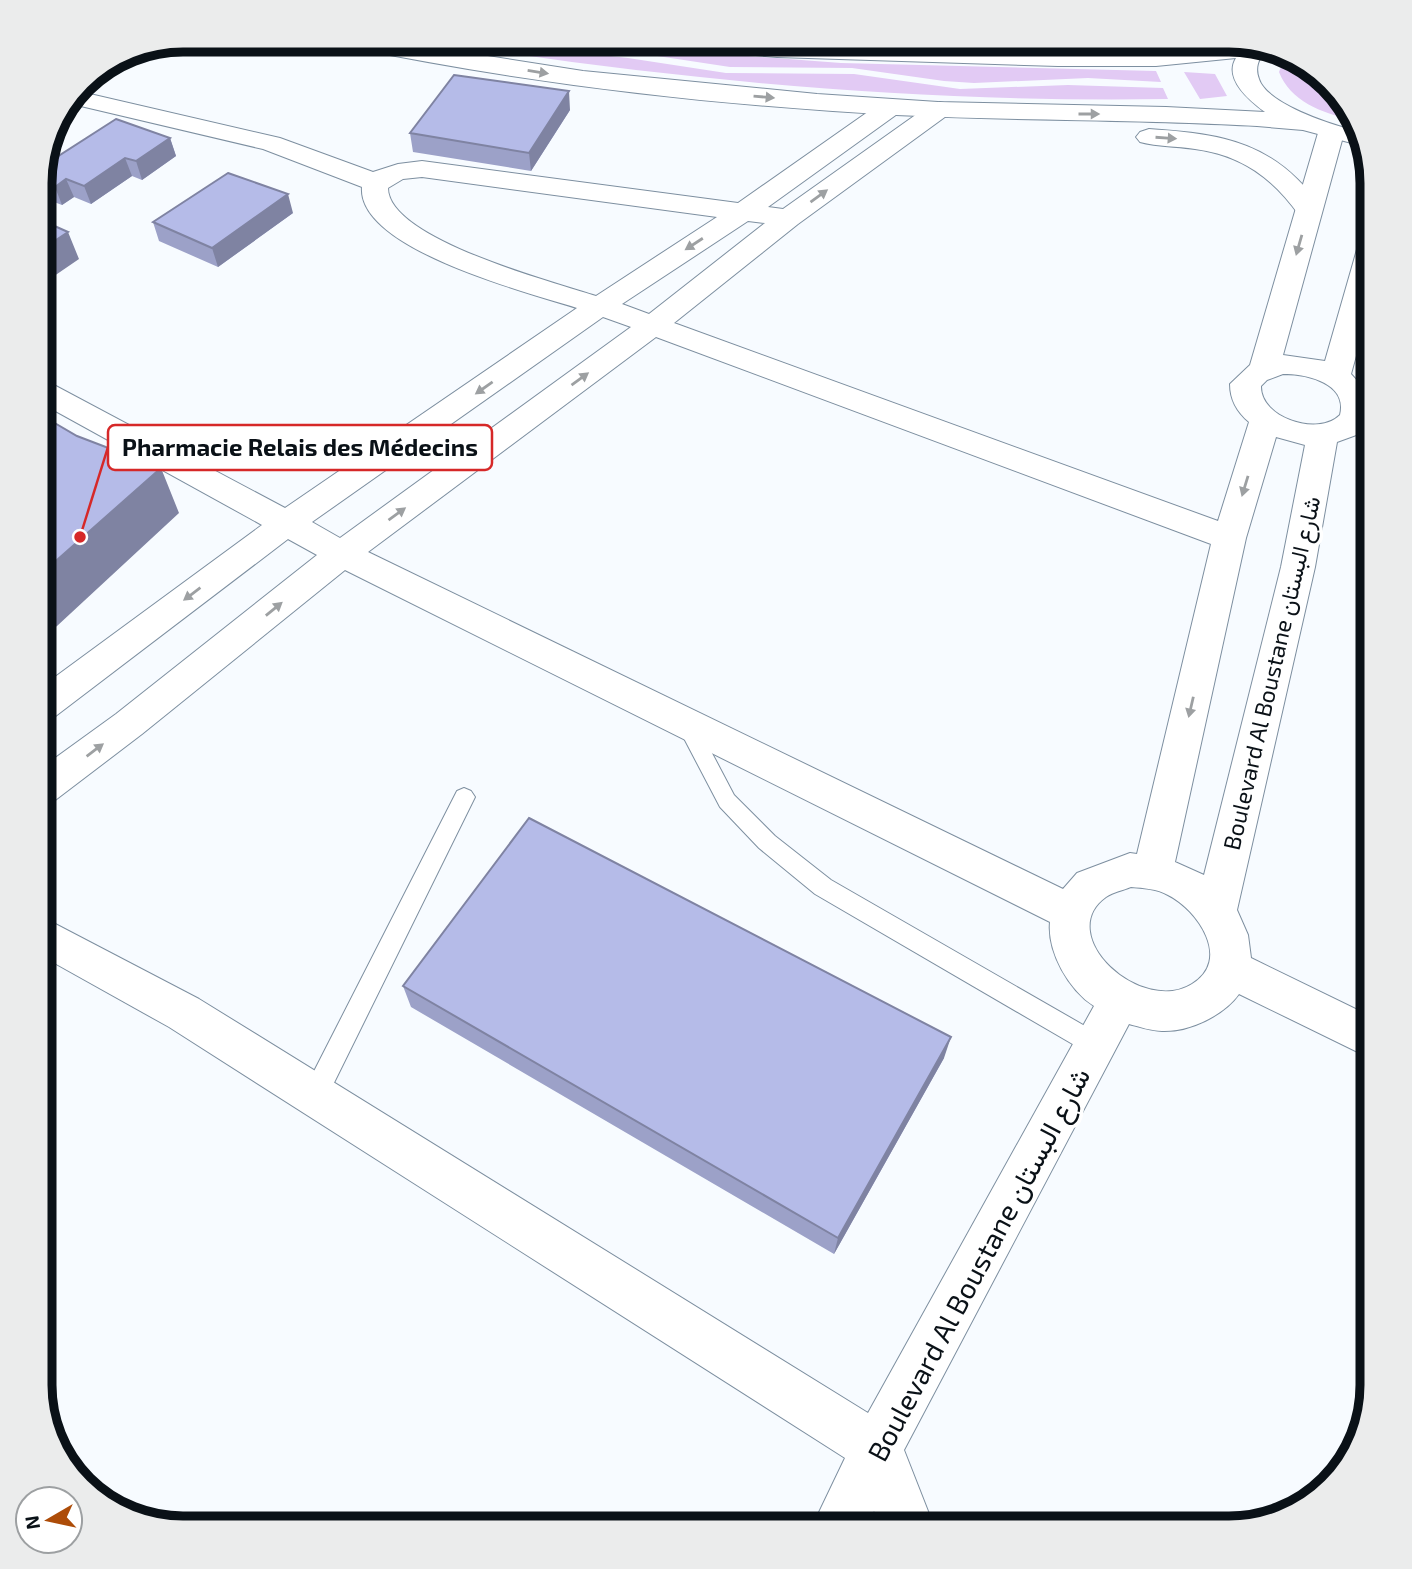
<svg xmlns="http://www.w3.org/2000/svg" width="1412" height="1569" viewBox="0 0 1412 1569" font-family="'Exo 2',Vazirmatn,sans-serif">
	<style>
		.green { fill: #e2caf4 }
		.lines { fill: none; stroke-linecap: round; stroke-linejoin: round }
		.lane-casing { stroke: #7d8fa0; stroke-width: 2 }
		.street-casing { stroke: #7d8fa0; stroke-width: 2 }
		.primary-casing { stroke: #7d8fa0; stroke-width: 2 }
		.path { stroke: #aaafb4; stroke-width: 2.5; stroke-dasharray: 2.5 2.5; stroke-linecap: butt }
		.lane { fill: #fff; fill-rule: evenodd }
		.street { fill: #fff; fill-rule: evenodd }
		.primary { fill: #fff; fill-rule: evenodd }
		.wall { fill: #9ca1c8 }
		.shaded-wall { fill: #7f83a2 }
		.building { fill: #b5bbe8; stroke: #7f83a2; stroke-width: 2 }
		.oneway { fill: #9da0a2 }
		.labels { text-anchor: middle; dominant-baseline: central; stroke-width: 7; stroke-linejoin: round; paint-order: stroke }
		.street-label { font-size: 23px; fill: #0a1117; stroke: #fff }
		.near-street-label { font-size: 28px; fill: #0a1117; stroke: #fff }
		.rim { fill: none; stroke: #0a1117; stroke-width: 9 }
		.leader { fill: none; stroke: #d62828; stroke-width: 2.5 }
		.callout-dot { fill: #d62828; stroke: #fff; stroke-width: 2.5 }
		.callout { fill: #fff; stroke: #d62828; stroke-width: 2.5 }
		.callout-label { font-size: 24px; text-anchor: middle; font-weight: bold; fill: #0a1117 }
	</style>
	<rect width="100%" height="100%" fill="#f7fbff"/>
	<path class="green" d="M423,40h49l156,18 98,15 128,1 106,15 108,-4 95,3 5,11c-250,4 -498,-19 -745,-59z
		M506,40h90l100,12 145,11 315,8 5,11 -73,-4 -114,5 -30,-2 -92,-13 -122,-1 -132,-20z
		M1286,54l6,1 50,41 8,23c-28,-6 -60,-18 -71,-47z
		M1184,72l31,2 12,22 -27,3z"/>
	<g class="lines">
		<defs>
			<path id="lane" d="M686,715l7,2 41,78 41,41 56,44 273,157 4,8 -4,8 -8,3 -8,-3 -273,-159 -56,-46 -39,-41 -44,-84 3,-6z
				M464,788l7,3 4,6 -151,306 -9,3 -9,-3 -3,-8 3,-8 151,-296z"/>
			<path id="street" d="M77,91l203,47 93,34 25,-8 24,-3 316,42 144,-101 9,-2 9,2 3,5 -3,5 -132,95 15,2 148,-105 9,-2 9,2 3,5 -3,5 -151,110 -124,99 544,198 31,-99c-12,-10 -19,-22 -19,-38l20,-19 68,-232 4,-5 9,-3 9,3 4,5 -61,222 42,6 33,-115 4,-6 10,-2v60l-21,76 18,20 3,20 -13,20 -22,8 -22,125 -78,343 11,25 3,23 121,59v42l-133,-65c-15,21 -49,38 -77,37 -10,0 -22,-4 -33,-7l-225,426 31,79h-54l-7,-18 -8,18h-55l34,-71 -676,-431 -129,-72v-39l159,83 669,414 226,-407c-25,-16 -47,-54 -44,-84l-705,-352 -203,164 -88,67 -14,5v-37l76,-55 201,-159 -29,-16 -235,179 -13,4v-34l222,-163 -221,-122v-22l11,3 233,124 292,-200c-48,-15 -220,-59 -215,-121l-99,-38 -195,-46zM422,177l295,40 -121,79c-43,-14 -208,-57 -208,-108l15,-9zM748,221l17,2 -116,91 -27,-10zM603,317l28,10 -291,211 -28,-16zM656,337l555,207 -74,310 -7,-1 -53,20 -14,16 -695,-337zM1283,374c24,0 65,9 57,41 -22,22 -80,3 -79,-29l6,-6zM1276,437l29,8 -24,122 -77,308 -29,-13 71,-324zM1131,887c13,1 26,2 37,8 30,15 64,65 24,89 -51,32 -139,-49 -86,-87 7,-5 18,-7 25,-10z"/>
			<path id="primary" d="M338,40h48l197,31 234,23 121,8 228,5 99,5c-15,-11 -42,-33 -29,-54l-80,8h-98l-281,-9 -137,-12 -4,-5h109l346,12 98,-2 55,-8 22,6c-6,10 -12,18 -7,31 8,25 71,45 94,51l6,15 -56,-15 -46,-4c-120,-7 -241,-5 -361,-11 -182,-10 -367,-31 -546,-68l-8,-2z
				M1149,129c76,5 128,14 173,80l-3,6 -10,2 -10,-2c-26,-37 -58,-60 -104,-66 -18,-3 -37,-2 -55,-7l-4,-5 4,-5z"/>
		</defs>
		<use href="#lane" class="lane-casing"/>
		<use href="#street" class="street-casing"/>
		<use href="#primary" class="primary-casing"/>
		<path class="path" d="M262,40l54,11"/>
		<use href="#lane" class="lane"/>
		<use href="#street" class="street"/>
		<use href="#primary" class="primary"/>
	</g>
	<path class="wall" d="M570,110l-39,61 -118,-19 -3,-19z
		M170,138l6,18 -34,24 -10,-4 -41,28 -17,-7 -12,8 -21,-8v-24z
		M293,213l-75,54 -59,-26 -6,-19z
		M403,986l541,72 -110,196 -423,-247z"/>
	<path class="shaded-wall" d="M569,91l1,19 -39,61 -2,-18z
		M170,138l6,18 -34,24 -6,-19z
		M125,158l7,18 -41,28 -7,-18z
		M66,179l8,18 -12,8 -7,-18z
		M288,194l5,19 -75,54 -6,-19z
		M68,232l11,27 -38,26v-35z
		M161,468l18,45 -122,113 -17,13v-64z
		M951,1037l-7,21 -110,196 4,-16z"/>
	<path class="building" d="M454,75l115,16 -40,62 -119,-20z
		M116,119l54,19 -34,23 -11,-3 -41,28 -18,-7 -11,8 -14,-6v-8l2,-7z
		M228,173l60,21 -76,54 -59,-26z
		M41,220l27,12 -27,18z
		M41,415l36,21 84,32 -121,107z
		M529,818l422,219 -113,201 -435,-252z"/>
	<defs><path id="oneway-solid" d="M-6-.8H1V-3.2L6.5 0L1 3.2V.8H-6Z" transform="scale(1.75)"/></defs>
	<g class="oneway">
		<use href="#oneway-solid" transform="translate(538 72) rotate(9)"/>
		<use href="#oneway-solid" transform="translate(764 97) rotate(5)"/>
		<use href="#oneway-solid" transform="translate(1089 114)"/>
		<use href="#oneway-solid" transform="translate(1166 138) rotate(4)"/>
		<use href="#oneway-solid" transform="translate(819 196) rotate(-36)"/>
		<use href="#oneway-solid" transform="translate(694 244) rotate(147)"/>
		<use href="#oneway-solid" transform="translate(1299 245) rotate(106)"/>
		<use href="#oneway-solid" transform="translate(580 379) rotate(-36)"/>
		<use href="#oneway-solid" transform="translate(484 388) rotate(145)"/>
		<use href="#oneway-solid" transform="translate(1245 486) rotate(107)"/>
		<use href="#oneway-solid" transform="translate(397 514) rotate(-36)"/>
		<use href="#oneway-solid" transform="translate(192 594) rotate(143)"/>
		<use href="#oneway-solid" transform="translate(274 609) rotate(-39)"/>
		<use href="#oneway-solid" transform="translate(1191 707) rotate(103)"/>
		<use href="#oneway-solid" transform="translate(95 750) rotate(-37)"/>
	</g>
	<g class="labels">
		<g class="street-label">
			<text transform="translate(1271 673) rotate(-77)">Boulevard Al Boustane شارع البستان</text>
		</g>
		<g class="near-street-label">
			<text transform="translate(978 1264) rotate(-62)">Boulevard Al Boustane شارع البستان</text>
		</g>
	</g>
	<path d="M0 0H1412V1569H0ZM183 52H1229A131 131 0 0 1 1360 183V1385A131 131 0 0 1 1229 1516H183A131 131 0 0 1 52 1385V183A131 131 0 0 1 183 52Z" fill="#ebecec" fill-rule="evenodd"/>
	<path class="rim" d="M183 52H1229A131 131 0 0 1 1360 183V1385A131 131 0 0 1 1229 1516H183A131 131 0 0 1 52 1385V183A131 131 0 0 1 183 52Z"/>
	<path class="leader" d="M80 537L108 447"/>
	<circle class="callout-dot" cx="80" cy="537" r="7"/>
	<rect class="callout" x="108" y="425" width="384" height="45" rx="7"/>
	<g class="callout-label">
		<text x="300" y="456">Pharmacie Relais des Médecins</text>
	</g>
	<g transform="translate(49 1520) rotate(261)"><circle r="33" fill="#ffffff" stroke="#9da0a2" stroke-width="2"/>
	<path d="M0-5L12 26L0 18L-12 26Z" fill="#ad4c08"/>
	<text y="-10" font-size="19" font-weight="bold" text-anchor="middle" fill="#0a1117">N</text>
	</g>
</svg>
